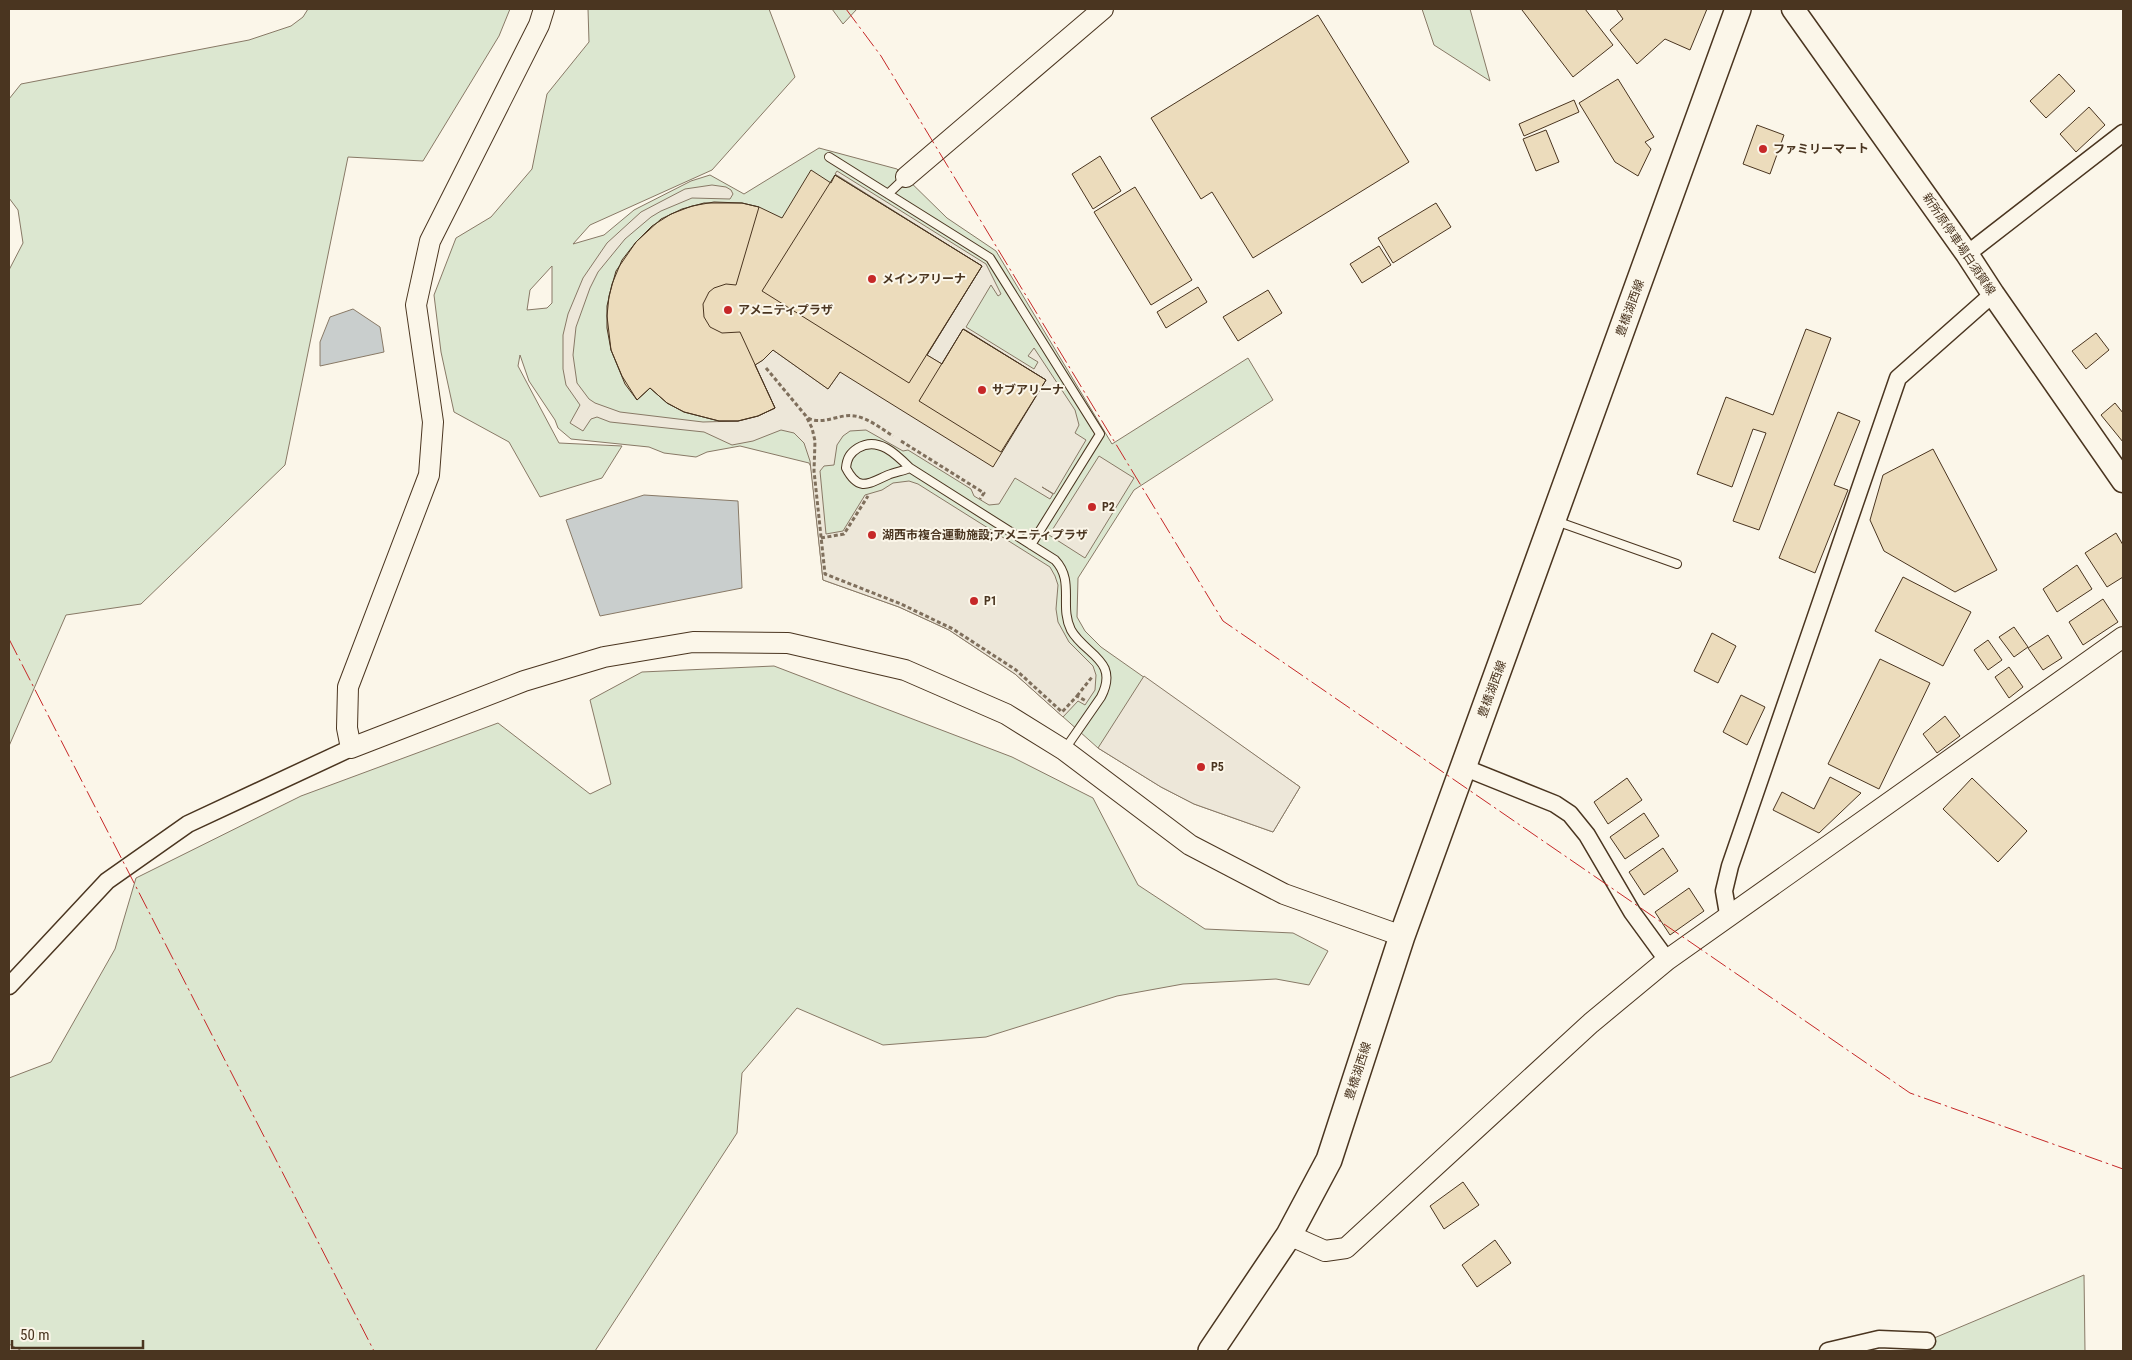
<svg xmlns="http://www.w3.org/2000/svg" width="2132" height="1360" viewBox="0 0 2132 1360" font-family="'Roboto Condensed','Noto Sans JP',sans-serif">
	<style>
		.green { fill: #dce7d0; stroke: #887966; fill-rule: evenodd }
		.parking { fill: #ede7d9; stroke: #887966 }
		.water { fill: #c9cecd; stroke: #887966 }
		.building { fill: #ecdcbc; stroke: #4a3520 }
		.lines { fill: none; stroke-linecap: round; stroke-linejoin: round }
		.service-casing { stroke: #4a3520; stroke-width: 10 }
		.minor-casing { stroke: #4a3520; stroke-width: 19 }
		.tertiary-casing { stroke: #4a3520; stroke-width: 22 }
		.secondary-casing { stroke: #4a3520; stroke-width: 25 }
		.primary-casing { stroke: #4a3520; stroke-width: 28 }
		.path { stroke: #7f6f5c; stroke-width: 3; stroke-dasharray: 4 2.5; stroke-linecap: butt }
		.service { stroke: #fbf6e9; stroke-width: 8 }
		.minor { stroke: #fbf6e9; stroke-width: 16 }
		.tertiary { stroke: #fbf6e9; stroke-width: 20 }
		.secondary { stroke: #fbf6e9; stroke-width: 22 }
		.primary { stroke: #fbf6e9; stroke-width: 25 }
		.power { stroke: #c62828; stroke-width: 1; stroke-dasharray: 18 4 2.5 4; stroke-linecap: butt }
		.poi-dot { fill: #c62828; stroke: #fbf6e9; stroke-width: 2 }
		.labels { text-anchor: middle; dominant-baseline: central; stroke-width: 4; stroke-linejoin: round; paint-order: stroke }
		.poi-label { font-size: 12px; font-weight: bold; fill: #4a3520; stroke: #fbf6e9; text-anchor: start }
		.street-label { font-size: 12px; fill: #4a3520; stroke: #fbf6e9 }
	</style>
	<rect width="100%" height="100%" fill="#fbf6e9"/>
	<path class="green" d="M308,9h202l-11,27 -76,125 -75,-4 -63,308 -144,139 -75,11 -57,131v-476l14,-27 -5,-33 -9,-12v-99l12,-15 228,-44 42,-14 12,-9z
		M588,9h181l26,68 -83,93 -122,55 -17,19 31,-9 30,-25 57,-29 19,-6 34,19 75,-46 78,21 50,49 49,33 116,193 136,-86 25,42 -139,90 -56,88 -1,39 8,14 16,16 199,140 -27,45 -79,-28 -33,-17 -63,-39 -83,-74 -66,-44 -50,-23 -76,-27 -12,-113 -2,-4 -69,-17 -33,6 -11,5 -32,-4 -15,-6 -78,-8 -13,-11 -3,-8 -26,-39 -9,-26 -2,11 41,77 63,3 -20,32 -62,19 -31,-55 -55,-30 -13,-60 -7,-57 22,-57 35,-21 41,-48 15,-75 42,-52zM552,266v37l-5,5 -20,2 3,-20z
		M832,9h25l-14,15z
		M1422,9h48l20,72 -56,-36z
		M774,666l238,91 81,41 45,87 67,44 88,4 35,18 -19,34 -33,-6 -93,5 -66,12 -131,41 -103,8 -86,-37 -55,65 -5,60 -142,218h-573l-13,-7v-266l42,-16 64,-113 21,-71 165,-82 197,-73 92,71 21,-10 -21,-84 52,-28z
		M2084,1275l1,76h-168l10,-10z"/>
	<path class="parking" d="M837,171l149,93 15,30 -3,2 -7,-11 -25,42 68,42 4,-7 -10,-6 6,-8 41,62 4,15 -4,8 11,7 -32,54 -12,-7 11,7 -3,5 -35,-21 -16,26 -10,1 -15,-9 -3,-7 -63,-39 -5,1 -37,-21 -16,1 -7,5 -6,9 -3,20 -10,1 -4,5 6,63 17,-3 22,-36 17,-5 11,-7 16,-2 9,3 132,83 5,9 3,9 -2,24 2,13 11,20 24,24 3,9 -1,15 -10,15 -7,-4 -15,16 -48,-43 -66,-44 -50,-23 -76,-27 -13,-119 -6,-18 -10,-10 -13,-3 -28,11 -21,4 -28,-13 -94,-10 -13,-5 -6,2 -8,12 -13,-8 10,-18 -14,-20 -3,-16v-34l5,-21 15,-36 24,-35 34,-31 44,-23 27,-4 14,2 5,3 2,4 -3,5 -38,-1 -31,13 -10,6 -26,22 -27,33 -8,16 -14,39 -3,28 4,28 12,16 6,4 25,9 83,10 35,-1 20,-5 17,-8 -20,-43 8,-5 10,-10 55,39 12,-17 206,8 -82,-51 -22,35 -15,-9 55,-89 -147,-92z
		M1099,456l35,22 -49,80 -36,-23z
		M1144,676l156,111 -27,45 -79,-28 -33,-17 -63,-39z"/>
	<path class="water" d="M353,309l27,18 4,25 -64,14v-24l10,-25z
		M644,495l94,6 4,87 -142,28 -34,-96z"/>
	<path class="building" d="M1523,9h62l28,36 -40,32 -51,-67z
		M1616,9h91l-17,41 -25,-11 -28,25 -27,-34 13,-11z
		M1318,15l91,147 -156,96 -41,-66 -11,7 -50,-81z
		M2059,74l16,17 -29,27 -16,-17z
		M1618,79l36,58 -9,5 6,7 -13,27 -23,-14 -36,-59z
		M1574,100l5,12 -55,24 -5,-12z
		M2089,107l16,18 -29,27 -16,-18z
		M1757,125l27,10 -14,39 -27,-10z
		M1546,130l13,32 -23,9 -13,-32z
		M1100,156l21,35 -28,18 -21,-35z
		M811,170l20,13 4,-8 147,91 -55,89 15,9 21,-35 83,51 -53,87 -153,-95 -12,17 -55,-39 -10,10 -8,5 20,43 -17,8 -20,5h-19l-35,-9 -17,-9 -17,-15 -13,12 -12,-16 -14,-34 -4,-34 2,-20 7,-25 20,-29 25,-23 21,-10 22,-6h38l17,4 23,11z
		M835,175l147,91 -73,117 -147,-92z
		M1135,187l57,93 -41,25 -57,-93z
		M714,202l28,1 17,4 -23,78 -10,-1 -12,4 -5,4 -6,12 1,13 6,10 12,6 18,-1 35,76 -17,8 -20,5h-19l-35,-9 -17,-9 -17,-15 -13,12 -15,-24 -11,-26 -4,-22v-22l5,-22 10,-24 14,-18 16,-16 19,-12 21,-8z
		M1436,203l15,24 -58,36 -15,-25z
		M1379,246l12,19 -29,18 -12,-19z
		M1198,287l9,15 -41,26 -9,-16z
		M1268,290l14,23 -44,28 -15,-24z
		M963,329l83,51 -45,72 -82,-51z
		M1806,329l25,9 -72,192 -26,-9 33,-88 -13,-4 -21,58 -35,-13 29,-77 47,18z
		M2096,333l13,17 -23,19 -14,-18z
		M2115,403l8,10v29l-22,-27z
		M1838,412l22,9 -26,64 14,5 -33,83 -36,-15z
		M1933,449l64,121 -42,22 -71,-41 -14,-31 13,-45z
		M2116,533l7,12v32l-16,10 -22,-34z
		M2077,565l15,24 -35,23 -14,-23z
		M1903,577l68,35 -28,54 -68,-35z
		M2103,599l15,23 -35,23 -14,-23z
		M2014,627l14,20 -14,10 -15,-20z
		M1712,633l24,13 -18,37 -24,-12z
		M2048,635l14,23 -19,12 -15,-22z
		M1988,640l14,20 -14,10 -14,-20z
		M1880,659l50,24 -51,106 -51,-25z
		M2009,667l14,20 -14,11 -14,-21z
		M1741,695l24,12 -18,38 -24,-13z
		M1945,716l15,20 -23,17 -14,-19z
		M1830,777l31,16 -42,40 -46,-23 9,-18 32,17z
		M1627,778l15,22 -34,24 -14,-22z
		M1972,778l55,53 -29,31 -55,-53z
		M1644,813l15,23 -34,23 -15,-22z
		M1663,848l15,23 -34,24 -15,-23z
		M1689,888l15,23 -34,24 -15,-23z
		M1463,1182l16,23 -35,24 -14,-23z
		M1495,1240l16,23 -34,24 -15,-22z"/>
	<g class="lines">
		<defs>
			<path id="service" d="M829,157l161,101 110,176 -69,111
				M888,194l18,-17
				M910,468c-7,3 -15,4 -22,7 -19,8 -29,18 -42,-7 1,-10 4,-15 12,-20 20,-12 38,6 52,20l145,92c20,21 4,46 16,70 14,25 49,30 30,67l-36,52
				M1556,521l121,43"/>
			<path id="minor" d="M1967,254l156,-121
				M1463,767l92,37 15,10 17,21 45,77 35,48
				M1728,914l-4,-23 6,-25 168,-488 95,-84
				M9,986l98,-105 81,-57 163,-76
				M1828,1351l51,-12 48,2"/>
			<path id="tertiary" d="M544,9l-5,16 -109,216 -14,64 17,117 -4,53 -81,212 -1,41 4,20 173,-67 80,-24 89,-15 95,1 117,27 101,44 58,36 126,95 94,49 118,42
				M906,177l197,-168
				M1289,1235l36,16 21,-3 245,-225 76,-63 456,-323"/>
			<path id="secondary" d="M1793,9l174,245 26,40 130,187"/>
			<path id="primary" d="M1211,1351l78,-116 40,-75 73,-224 336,-927"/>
		</defs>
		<use href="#service" class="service-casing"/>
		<use href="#minor" class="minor-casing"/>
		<use href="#tertiary" class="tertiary-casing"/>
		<use href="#secondary" class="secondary-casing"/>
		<use href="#primary" class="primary-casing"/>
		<path class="path" d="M766,368l40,48 6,12 3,13 -1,30 11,103 76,30 52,25 63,41 46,42 15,-16 9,5
			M808,418c15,8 32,-5 47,-2 13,2 27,13 38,20
			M901,441l83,52 -4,6
			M821,538l23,-4 24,-38
			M1077,696l15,-19"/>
		<use href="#service" class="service"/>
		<use href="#minor" class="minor"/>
		<use href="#tertiary" class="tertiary"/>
		<use href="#secondary" class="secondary"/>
		<use href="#primary" class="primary"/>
		<path class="power" d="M846,9l35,47 342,565 687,472 213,76
			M9,639l365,712"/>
	</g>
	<g class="poi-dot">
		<circle cx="1763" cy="149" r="5"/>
		<circle cx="872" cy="279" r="5"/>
		<circle cx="728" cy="310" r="5"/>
		<circle cx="982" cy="390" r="5"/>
		<circle cx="1092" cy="507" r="5"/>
		<circle cx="872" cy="535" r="5"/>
		<circle cx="974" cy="601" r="5"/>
		<circle cx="1201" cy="767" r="5"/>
	</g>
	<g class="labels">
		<g class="poi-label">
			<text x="1773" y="149">ファミリーマート</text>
			<text x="882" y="279">メインアリーナ</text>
			<text x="738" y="310">アメニティプラザ</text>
			<text x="992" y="390">サブアリーナ</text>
			<text x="1102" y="507">P2</text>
			<text x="882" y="535">湖西市複合運動施設;アメニティプラザ</text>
			<text x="984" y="601">P1</text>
			<text x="1211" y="767">P5</text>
		</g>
		<g class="street-label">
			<text transform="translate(1959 244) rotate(56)">新所原停車場白須賀線</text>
			<text transform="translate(1630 308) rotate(-70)">豊橋湖西線</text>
			<text transform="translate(1492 689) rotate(-70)">豊橋湖西線</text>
			<text transform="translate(1358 1071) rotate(-72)">豊橋湖西線</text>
		</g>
	</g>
	<rect width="2132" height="1360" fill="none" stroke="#4a3520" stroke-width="20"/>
	<path d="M12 1340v8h131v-8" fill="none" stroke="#4a3520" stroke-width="2.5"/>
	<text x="20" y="1340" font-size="15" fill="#4a3520" stroke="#fbf6e9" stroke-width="4" paint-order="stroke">50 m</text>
</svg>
